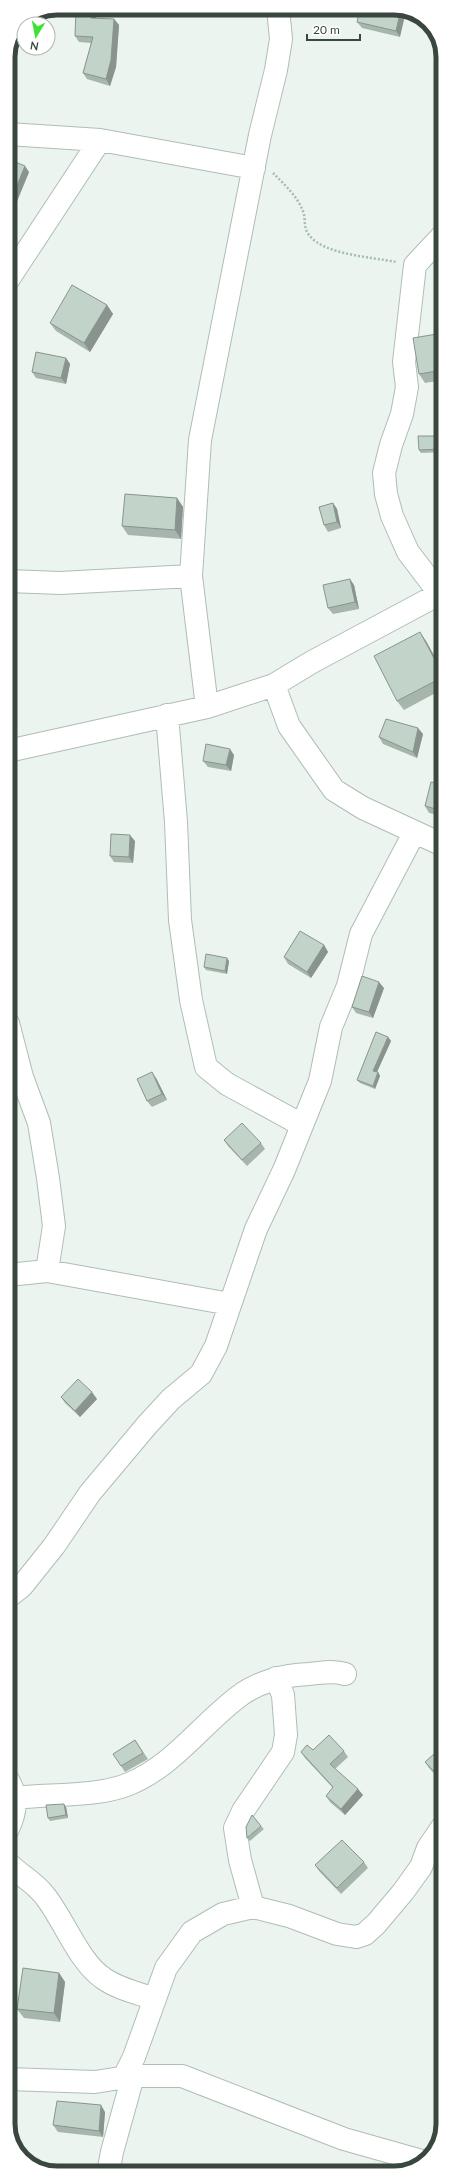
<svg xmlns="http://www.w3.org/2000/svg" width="451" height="2181" viewBox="0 0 451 2181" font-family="Lato,sans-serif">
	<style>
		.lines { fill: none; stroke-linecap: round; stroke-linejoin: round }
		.minor-casing { stroke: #afbeb5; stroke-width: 24 }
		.path { stroke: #a2beae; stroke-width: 2.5; stroke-dasharray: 2 2; stroke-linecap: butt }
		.minor { stroke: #fff; stroke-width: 22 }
		.wall { fill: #a7b6ad }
		.shaded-wall { fill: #88948d }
		.building { fill: #c2d4c9; stroke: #88948d }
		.rim { fill: none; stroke: #3a473f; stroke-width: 5 }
	</style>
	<rect width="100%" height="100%" fill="#ebf4ef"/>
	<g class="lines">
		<defs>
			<path id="minor" d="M8,134l92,6 154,28
				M8,280l92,-140
				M8,581l52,2 131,-7
				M440,594l-32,-42 -16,-36 -6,-22 -2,-21 7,-28 11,-31 5,-27 -3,-25 11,-97 28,-30
				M274,685l15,41 45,64 29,18 80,37
				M207,707l-16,-131 9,-136 60,-305 16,-65 5,-31 -3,-31
				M167,715l9,107 4,98 11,80 15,67 21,17 75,41
				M8,751l199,-44 67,-22 38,-23 131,-70
				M8,1023l14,54 17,46 9,55 6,48 -7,45
				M8,1275l39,-4 183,33
				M8,1597l14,-11 32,-40 36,-53 57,-68 24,-26 30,-25 15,-28 40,-117 28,-59 36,-89 11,-54 17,-41 13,-52 53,-101
				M8,1780c10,17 8,32 0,49
				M15,1798c35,-4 83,-1 114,-14 44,-18 72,-59 109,-87 19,-15 46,-22 71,-23 12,-1 24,-4 36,0
				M8,1863c11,12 26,18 37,33 19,24 34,66 58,82 15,11 35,15 52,21
				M253,1907l-13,-47 -5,-32 8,-17 40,-59 3,-17 -3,-40 -7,-17
				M124,2077l10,-20 32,-89 26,-36 31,-18 30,-7 36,9 48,18 19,3 9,-3 11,-10 27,-32 18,-25 7,-19 15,-22
				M8,2079l87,3 38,-6h49l162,63 78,22
				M108,2173l4,-21 21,-76"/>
		</defs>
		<use href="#minor" class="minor-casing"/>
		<path class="path" d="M273,173c11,11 24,23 30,38 3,8 0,17 6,24 15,20 63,22 87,27"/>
		<use href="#minor" class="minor"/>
	</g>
	<path class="wall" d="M400,8v29l-38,-9 -5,-6z
		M96,16v2l18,1 5,6 -3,42 -6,19 -23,-7 -4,-6 8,-30 -12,-1 -4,-6z
		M8,159l21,13 -14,34 -7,-3z
		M107,305l6,9 -23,38 -34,-21 -6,-8z
		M443,333v47l-18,3 -6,-9z
		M66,358l4,6 -4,20 -30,-6 -4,-6z
		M443,438v14l-22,1 -2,-3z
		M177,498l6,9 -2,32 -53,-4 -6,-9z
		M333,503l4,6 4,19 -13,4 -4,-7z
		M354,585l5,24 -26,5 -5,-6z
		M426,641l17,31v17l-39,21 -7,-9z
		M423,734l-6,24 -34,-14 -4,-7z
		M234,755l-3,16 -23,-4 -5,-6z
		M443,784v32l-14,-3 -4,-7z
		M135,841l-2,22 -19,-1 -4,-6z
		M8,891l3,15 -3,1z
		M324,945l4,7 -17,26 -23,-14 -4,-7z
		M229,961l-2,13 -21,-4 -2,-3z
		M384,988l-11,30 -17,-5 -4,-6z
		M388,1037l3,4 -14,31h1l2,4 -5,13 -15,-6 -3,-3z
		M156,1078l11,22 -15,7 -5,-6z
		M224,1140l37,3 4,6 -18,17 -19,-20z
		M61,1397l36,2 -17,18 -15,-14z
		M135,1740l13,19 -23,13 -4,-6z
		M443,1746v37l-14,-15 -4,-6z
		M313,1750l31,1 4,6 -13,12 28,26 -18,20 -15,-13 -4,-6 7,-8 -28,-30 -4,-6z
		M66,1807l2,11 -18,3 -2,-3z
		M261,1826l3,3 -14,12 -3,-3z
		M364,1862l4,6 -27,26 -22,-23 -4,-6z
		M59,1973l6,9 -5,40 -36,-4 -7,-9z
		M105,2112l-2,25 -45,-5 -5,-7z"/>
	<path class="shaded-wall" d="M401,9l5,2 -6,26 -4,-6z
		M92,10l4,6 -1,8 -4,-6z
		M114,19l5,6 -3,42 -6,19 -4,-7z
		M25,166l4,6 -14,34 -4,-6z
		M107,305l6,9 -23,38 -6,-9z
		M66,358l4,6 -4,20 -5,-6z
		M441,436l2,2v13l-2,-2z
		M177,498l6,9 -2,32 -6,-9z
		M333,503l4,6 4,19 -4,-6z
		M350,579l4,6 5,24 -4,-7z
		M420,632l6,9 17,31v3z
		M418,728l5,6 -6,24 -4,-6z
		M230,749l4,6 -3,16 -5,-6z
		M130,835l5,6 -2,22 -4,-6z
		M8,891l3,15 -3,-4z
		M324,945l4,7 -17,26 -4,-6z
		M227,958l2,3 -2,13 -2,-3z
		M379,982l5,6 -11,30 -4,-6z
		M388,1037l3,4 -15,33 -3,-3z
		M152,1072l4,6 11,22 -5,-6z
		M378,1072l2,4 -5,13 -2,-3z
		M92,1392l5,7 -17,18 -5,-6z
		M358,1789l5,6 -18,20 -4,-6z
		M64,1804l2,3 2,11 -2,-3z
		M59,1973l6,9 -5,40 -6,-9z
		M101,2105l4,7 -2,25 -4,-6z"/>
	<path class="building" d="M360,8l41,1 -5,22 -39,-9z
		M76,9l16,1 -1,8 23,1 -3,41 -5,19 -23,-6 10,-36 -18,-1z
		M8,159l17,7 -14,34 -3,-1z
		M72,285l35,20 -23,38 -34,-20z
		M443,333v37l-24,4 -6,-36z
		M36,352l30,6 -5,20 -29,-6z
		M418,436h23v13l-22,1z
		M125,494l52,4 -2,32 -53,-4z
		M333,503l4,19 -13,3 -5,-18z
		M350,579l5,23 -27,6 -5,-23z
		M420,632l23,43v2l-46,24 -23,-45z
		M386,719l32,9 -5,24 -34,-15z
		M206,744l24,5 -4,16 -23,-4z
		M431,782l12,2v27l-18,-5z
		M111,834l19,1 -1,22 -19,-1z
		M300,931l24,14 -17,27 -23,-15z
		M206,954l21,4 -2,13 -21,-4z
		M362,976l17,6 -10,30 -17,-5z
		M376,1032l12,5 -15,34 5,1 -5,14 -16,-6z
		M152,1072l10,22 -15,7 -10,-22z
		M242,1123l19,20 -19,17 -18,-20z
		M78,1379l14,13 -17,19 -14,-14z
		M329,1735l15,16 -14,13 28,25 -17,20 -15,-13 7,-9 -32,-35 6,-7 6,5z
		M135,1740l8,13 -22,13 -8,-12z
		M443,1746v35l-18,-19z
		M64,1804l2,11 -18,3 -2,-13z
		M252,1815l9,11 -14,12 -1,-11z
		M342,1840l22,22 -27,26 -22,-23z
		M23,1968l36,5 -5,40 -37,-4z
		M57,2101l44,4 -2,26 -46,-6z"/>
	<path d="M0 0H451V2181H0ZM57 15H394A42 42 0 0 1 436 57V2124A42 42 0 0 1 394 2166H57A42 42 0 0 1 15 2124V57A42 42 0 0 1 57 15Z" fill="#fff" fill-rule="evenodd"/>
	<path class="rim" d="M57 15H394A42 42 0 0 1 436 57V2124A42 42 0 0 1 394 2166H57A42 42 0 0 1 15 2124V57A42 42 0 0 1 57 15Z"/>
	<g transform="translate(36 36) rotate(190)"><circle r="19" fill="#ffffff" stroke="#b0b5b2"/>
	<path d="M0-3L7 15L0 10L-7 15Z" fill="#3fe136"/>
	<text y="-6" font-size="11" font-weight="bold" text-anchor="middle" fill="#3a473f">N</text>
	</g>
	<path d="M307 34v6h53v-6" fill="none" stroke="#3a473f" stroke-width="2"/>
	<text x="313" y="34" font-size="12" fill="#3a473f" stroke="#ffffff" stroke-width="3" paint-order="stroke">20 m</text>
</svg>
